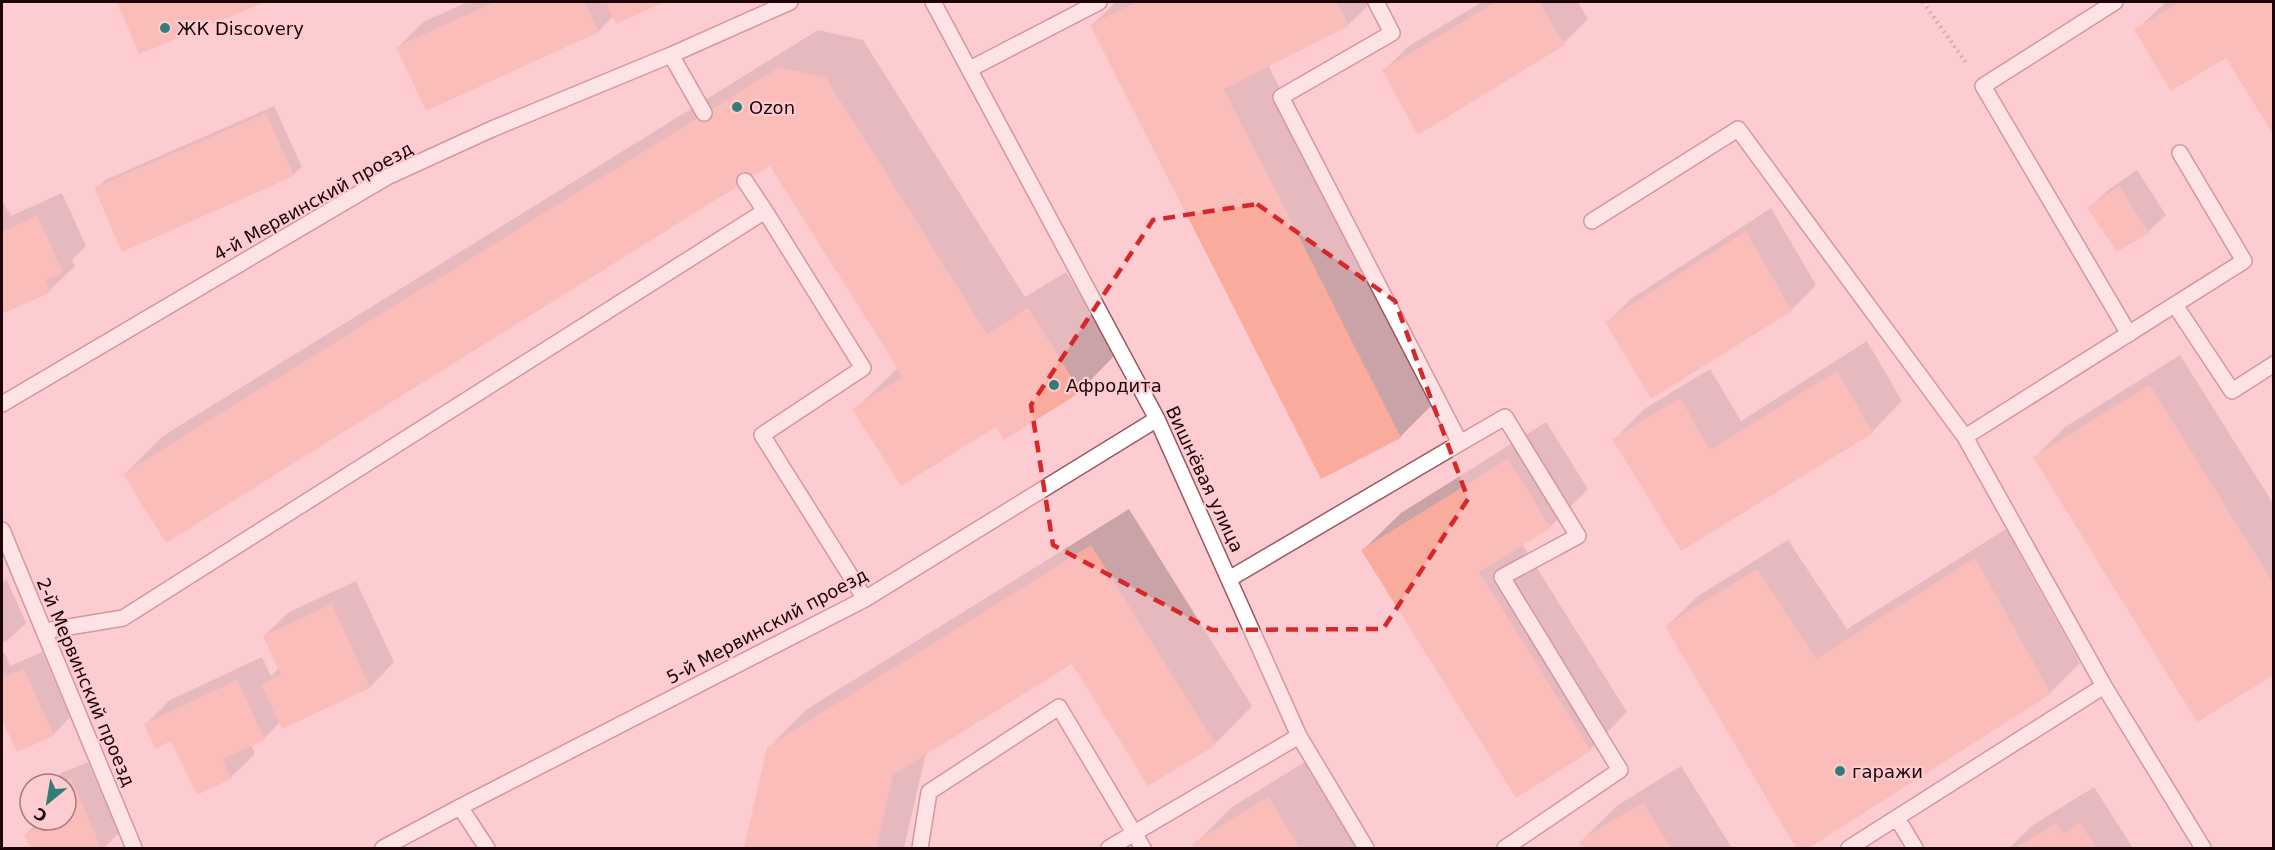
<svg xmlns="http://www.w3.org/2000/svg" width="2275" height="850" viewBox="0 0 2275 850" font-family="'DejaVu Sans',sans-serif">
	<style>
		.shadow { fill: #0003 }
		.building { fill: #f9ac9e }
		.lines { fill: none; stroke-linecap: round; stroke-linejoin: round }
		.lane-casing { stroke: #9e5762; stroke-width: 18 }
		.path { stroke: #9a7479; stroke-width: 4; stroke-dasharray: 1.5 4.5; stroke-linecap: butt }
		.lane { stroke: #fff; stroke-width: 15 }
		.marked { fill: none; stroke: #d62828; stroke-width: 4.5; stroke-dasharray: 12 8; stroke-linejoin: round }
		.poi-dot { fill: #347c79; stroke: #fdccd1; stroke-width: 2 }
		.labels { text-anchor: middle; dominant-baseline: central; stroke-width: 4.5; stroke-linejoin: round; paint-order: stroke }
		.poi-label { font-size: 18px; fill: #1d0409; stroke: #fdccd1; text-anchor: start }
		.street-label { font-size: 18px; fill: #1d0409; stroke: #fdccd1 }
	</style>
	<rect width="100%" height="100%" fill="#fdccd1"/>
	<path class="shadow" d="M119,2h143l-122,50z
		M468,2h192l-43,20 -3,-7 -15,16 -172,78 -29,-62 25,-25z
		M1116,2h256l-24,23 -80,40 170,334 -38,38 -78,40 -230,-452z
		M1482,2h96l10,17 -24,24 -180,27 25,-24z
		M2166,2h108v131l-48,-77 -90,-26z
		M818,30l45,10 162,257 41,-25 51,81 -37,38 -84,34 -142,-15 45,-43 -129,-203 -645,310 38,-38z
		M274,106l28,61 -9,8 -197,14 9,-9z
		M2137,170l29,45 -18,17 -30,18 -29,-42 18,-17z
		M62,193l24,53 -14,14 3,6 -25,24 -48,23v-113l9,16z
		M1771,208l45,77 -25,25 -184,12 25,-24z
		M1867,341l35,60 -30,31 -191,117 -67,-109 30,-31 66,-40 31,52z
		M2180,355l94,150v168l-239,-216 30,-30z
		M1546,422l42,67 -38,38 -28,17 105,168 -37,38 -227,-200 38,-37z
		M1129,509l123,197 -37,38 -143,-82 -146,91 -22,95h-159l24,-101 38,-38z
		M2006,529l74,134 -30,30 -244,155h-8l-131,-222 31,-30 90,-56 59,89z
		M7,580l19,43 -18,17 -6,3v-61z
		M356,581l38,81 -24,25 -88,40 -2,-5 -16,17 -13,6 4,9 -25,24 -84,-54 24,-24 92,-43 9,19 8,-8 -15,-32 25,-24z
		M42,652l28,65 -17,18 -51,-18v-62l3,-2 5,13z
		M1306,761l55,87h-164l-3,-3 38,-38z
		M88,762l31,71 -15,15h-72l-6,-14 14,-14h26v-36h-20l6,-7z
		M1681,766l51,82h-148l-4,-6 38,-37z
		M2094,787l39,61h-124l24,-23z"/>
	<path class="building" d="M117,2h149l-127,52z
		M495,2h90l14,30 -173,79 -30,-64z
		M606,2h58l-48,22z
		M1137,2h200l12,24 -125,63 177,349 -80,41 -231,-454z
		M1496,2h43l26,43 -147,90 -36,-65z
		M2180,2h94v134l-48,-78 -55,33 -37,-62z
		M780,67l46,11 161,256 41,-26 53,84 -77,48 -8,-13 -95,59 -49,-77 51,-32 -133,-211 -604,377 -43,-69z
		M266,113l28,63 -172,76 -28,-64z
		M2119,186l30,47 -32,19 -30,-44z
		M37,216l26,56 -17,8 5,12 -49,22v-82z
		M1746,231l46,80 -141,88 -46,-77z
		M1837,371l36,62 -192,118 -69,-112 68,-41 30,52z
		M2150,385l124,199v91l-77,47 -164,-265z
		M1508,459l43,69 -72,44 112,179 -75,47 -155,-248z
		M1091,545l125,200 -68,41 -76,-122 -179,111 -17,73h-132l23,-101z
		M1975,558l76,136 -242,154h-13l-131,-222 92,-57 59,90z
		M332,604l38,84 -88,41 -21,-45 20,-9 -18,-39z
		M24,669l30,67 -37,16 -15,-33v-41z
		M237,680l28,60 -43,19 9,20 -34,16 -26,-54 -16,8 -11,-25z
		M71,778l30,70h-71l-6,-14 22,-9 -2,-5h22v-36h-8z
		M1268,797l32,51h-105l-3,-4z
		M1643,802l28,46h-89l-4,-6z
		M2056,823l7,11 17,-11 16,25h-81z"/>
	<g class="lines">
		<defs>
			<path id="lane" d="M933,2l224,417 142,317 67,112
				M2115,2l-132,84 146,248
				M671,55l33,58
				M970,69l129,-67
				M745,181l20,30
				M1592,221l146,-92 227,308
				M2175,305l57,86 42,-27
				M2,404l385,-227 105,-48 179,-74 119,-53
				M1460,443l45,-26 73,119 -76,41 118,193 -115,78
				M2,530l132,318
				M1229,579l231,-136 -179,-346 111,-64 -16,-31
				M45,631l78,-13 642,-407 98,157 -101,67 103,164
				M2104,686l-139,-249 279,-176 -64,-108
				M460,807l27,41
				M1897,818l18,30
				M383,848l77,-41 405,-208 292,-180
				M920,848l9,-56 130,-85 84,141
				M1109,848l190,-112
				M1849,848l255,-162 99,162"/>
		</defs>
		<use href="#lane" class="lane-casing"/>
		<path class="path" d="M1923,2l44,62"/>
		<use href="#lane" class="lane"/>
	</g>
	<path d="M0 0H2275V850H0ZM1257,204l138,97 73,198 -85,130 -171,1 -159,-85 -22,-140 122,-185z" fill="#fdccd1" fill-opacity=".55" fill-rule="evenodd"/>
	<path class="marked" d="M1257,204l138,97 73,198 -85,130 -171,1 -159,-85 -22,-140 122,-185z"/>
	<g class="poi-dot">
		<circle cx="165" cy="28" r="6"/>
		<circle cx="737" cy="107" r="6"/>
		<circle cx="1054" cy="385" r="6"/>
		<circle cx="1840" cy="771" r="6"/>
	</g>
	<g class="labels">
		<g class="poi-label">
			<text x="177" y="28">ЖК Discovery</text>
			<text x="749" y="107">Ozon</text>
			<text x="1066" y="385">Афродита</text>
			<text x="1852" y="771">гаражи</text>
		</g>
		<g class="street-label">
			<text transform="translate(313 201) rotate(-29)">4-й Мервинский проезд</text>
			<text transform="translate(1205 479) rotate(65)">Вишнёвая улица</text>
			<text transform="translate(767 626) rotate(-28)">5-й Мервинский проезд</text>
			<text transform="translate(86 682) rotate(67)">2-й Мервинский проезд</text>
		</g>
	</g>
	<rect width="2275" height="850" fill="none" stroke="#1d0409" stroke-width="6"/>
	<g transform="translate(48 802) rotate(210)"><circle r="28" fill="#fdccd1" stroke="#a37c81" stroke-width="1.5"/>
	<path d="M0-4.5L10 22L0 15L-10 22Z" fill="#347c79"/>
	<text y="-9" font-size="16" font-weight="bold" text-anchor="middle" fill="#1d0409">С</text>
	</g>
</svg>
